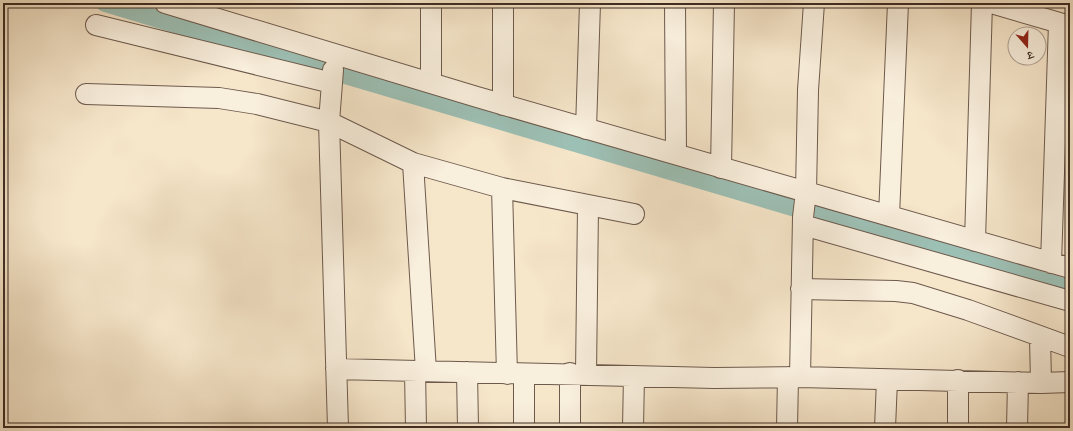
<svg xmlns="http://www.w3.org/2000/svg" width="1073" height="431" viewBox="0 0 1073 431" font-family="'Libre Caslon Text','Noto Serif Devanagari',serif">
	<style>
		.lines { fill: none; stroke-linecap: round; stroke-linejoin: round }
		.canal { stroke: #9dc0b5; stroke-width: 18 }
		.minor-casing { stroke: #6d5a4d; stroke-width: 22 }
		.minor { stroke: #f9efdd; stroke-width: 20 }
	</style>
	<rect width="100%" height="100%" fill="#f6e6ca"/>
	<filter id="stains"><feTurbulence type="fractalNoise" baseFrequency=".005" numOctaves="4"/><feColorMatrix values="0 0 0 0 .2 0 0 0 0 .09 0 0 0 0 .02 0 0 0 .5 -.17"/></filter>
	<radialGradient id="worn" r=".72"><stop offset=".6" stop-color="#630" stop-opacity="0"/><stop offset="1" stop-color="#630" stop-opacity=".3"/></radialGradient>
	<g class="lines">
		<path class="canal" d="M105,3l132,40 833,246"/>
		<defs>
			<path id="minor" d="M165,3l312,94 593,171
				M431,3v80
				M675,3l1,151
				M991,3l79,23
				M96,25l236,58
				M333,70l-4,52 84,41
				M86,94l133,4 38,6 72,18 9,306
				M503,105v-102
				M586,129l4,-126
				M721,168l3,-165
				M502,188l5,186
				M889,216l9,-213
				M803,225l267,76
				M975,241l7,-238
				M1051,263l8,-240
				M801,289l95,2 17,2 55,17 102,37
				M1040,337l1,46
				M336,369l378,9 86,-1 241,6 29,-1
				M415,371l1,57
				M426,371l-13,-208 89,25 132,26
				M467,372l1,56
				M570,373v55
				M586,375l2,-169
				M800,377l3,-160 3,-25 2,-102 6,-87
				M958,380v48
				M524,428v-54
				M633,428l1,-52
				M787,428l1,-51
				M885,428l2,-48
				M1017,428l1,-46"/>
		</defs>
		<use href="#minor" class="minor-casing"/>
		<use href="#minor" class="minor"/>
	</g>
	<rect width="1073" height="431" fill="none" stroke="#f6e6ca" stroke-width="16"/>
	<rect x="4" y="4" width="1065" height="423" fill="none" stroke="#3f2c23" stroke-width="2"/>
	<rect x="8" y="8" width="1057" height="415" fill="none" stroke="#3f2c23"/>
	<g transform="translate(1027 46) rotate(160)"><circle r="19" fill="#f9efdd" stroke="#afa193"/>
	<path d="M0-3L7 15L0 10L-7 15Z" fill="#8f2418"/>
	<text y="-6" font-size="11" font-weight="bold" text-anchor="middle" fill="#3f2c23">उ</text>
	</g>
	<rect width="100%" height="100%" filter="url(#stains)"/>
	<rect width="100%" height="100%" fill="url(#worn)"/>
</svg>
